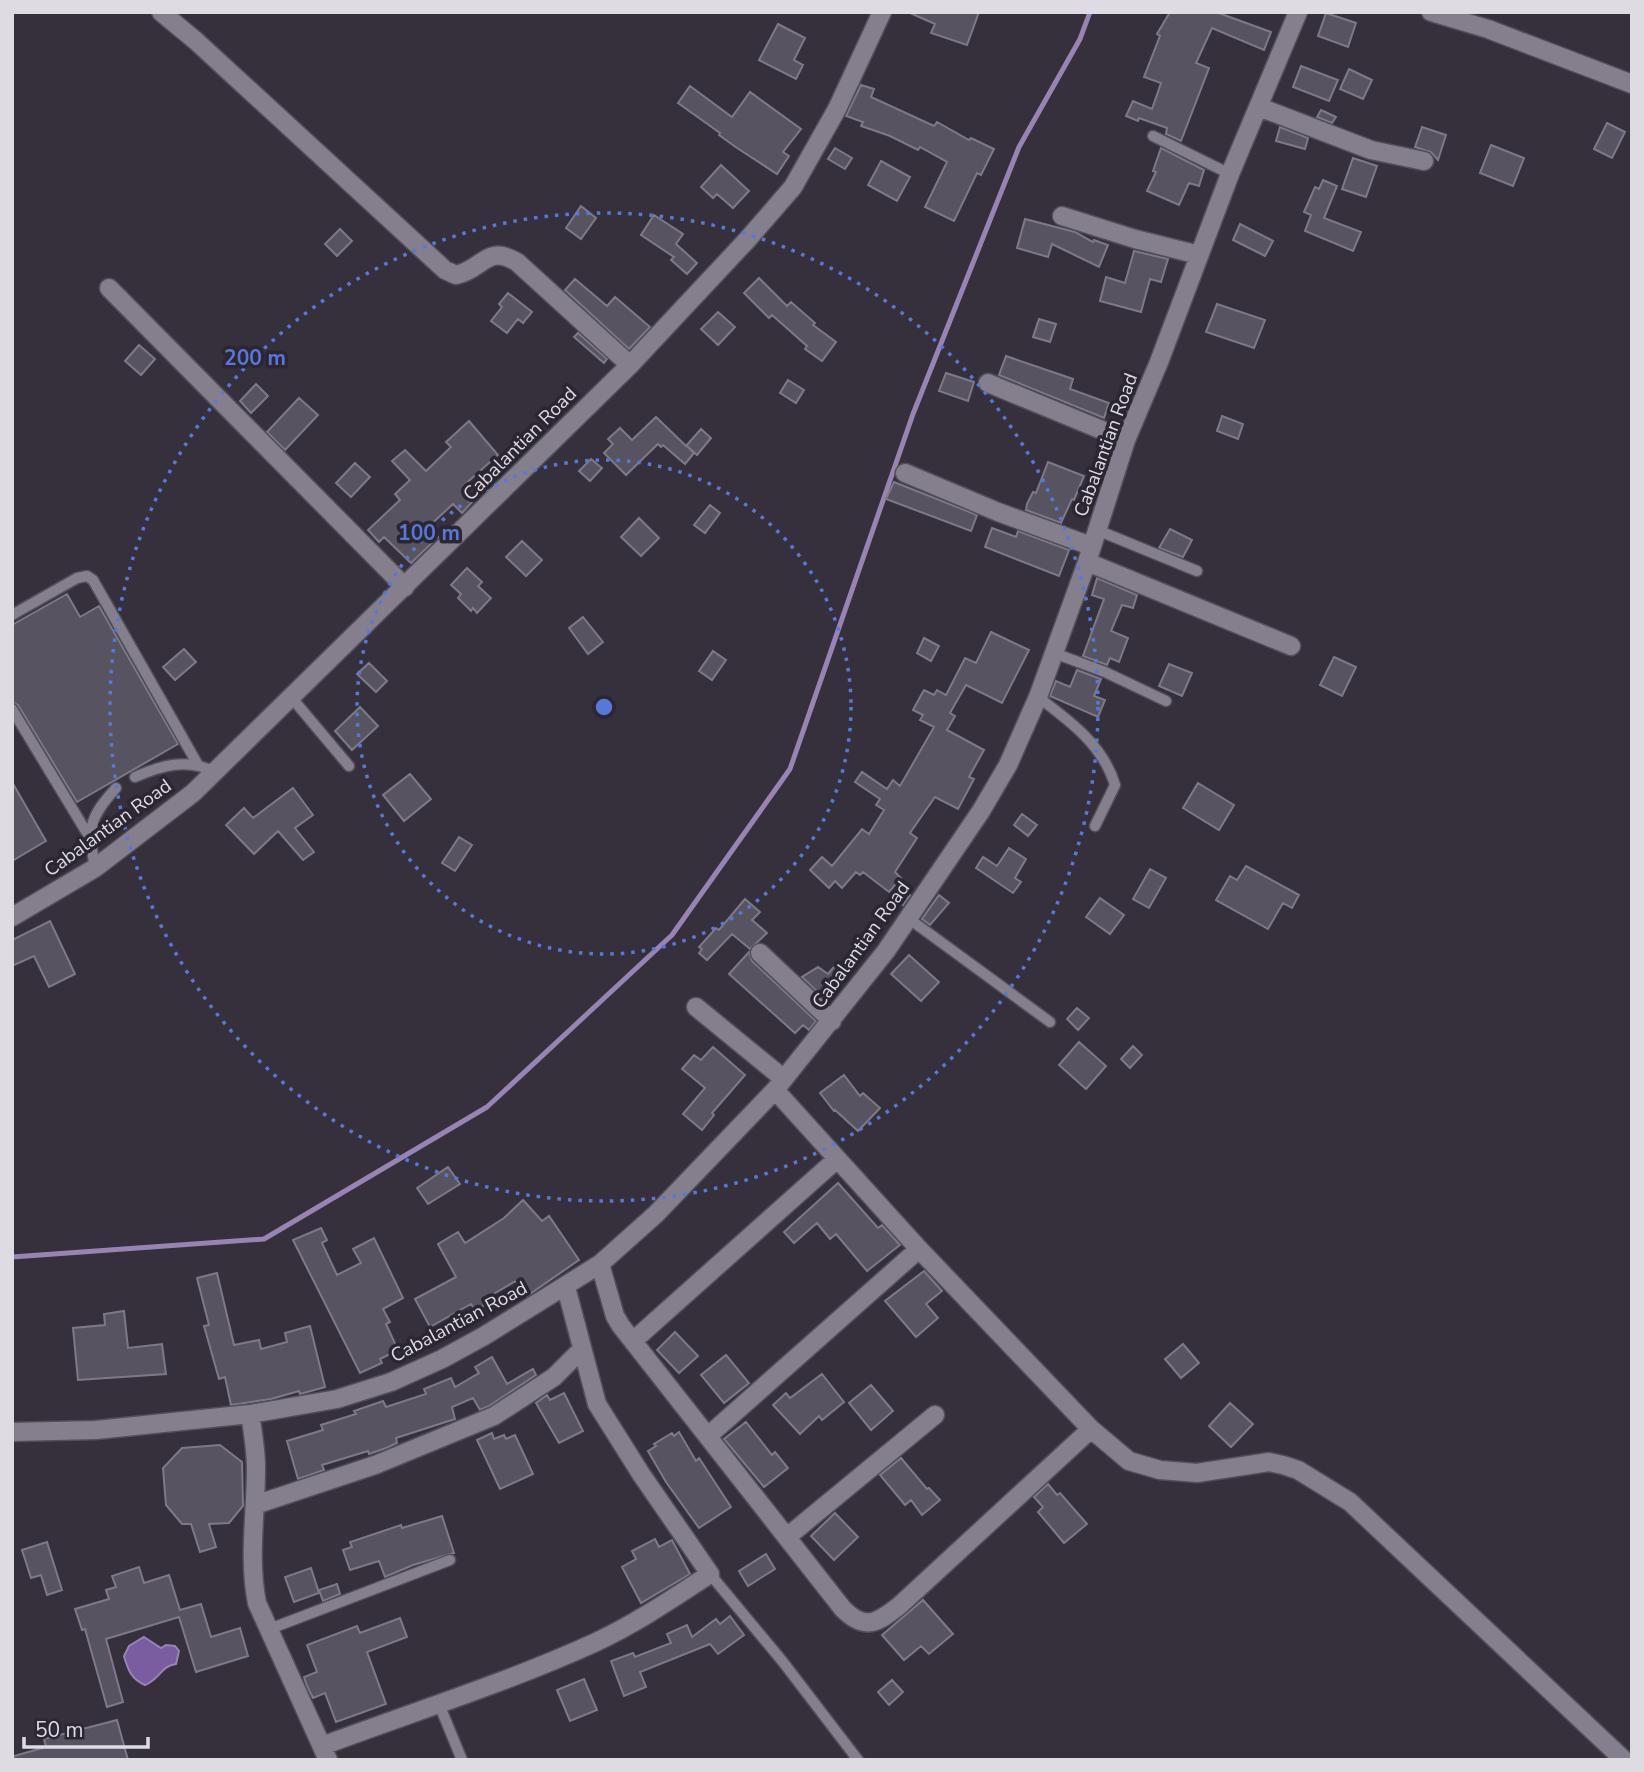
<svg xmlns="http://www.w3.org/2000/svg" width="1644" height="1772" viewBox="0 0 1644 1772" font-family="'Nunito Sans',sans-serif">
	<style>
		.water { fill: #7a5da1; stroke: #9883b5; stroke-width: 2 }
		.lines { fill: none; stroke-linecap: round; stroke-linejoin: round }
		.stream { stroke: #9883b5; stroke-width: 5 }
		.building { fill: #585360; stroke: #7e7987; stroke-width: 2 }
		.service-casing { stroke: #524f59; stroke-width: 13 }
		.minor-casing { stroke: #524f59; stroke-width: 21 }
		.tertiary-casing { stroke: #524f59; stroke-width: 21 }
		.service { stroke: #857f8d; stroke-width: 10 }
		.minor { stroke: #857f8d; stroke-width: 18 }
		.tertiary { stroke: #857f8d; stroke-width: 18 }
		.ring { fill: none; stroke: #5778db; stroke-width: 3.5; stroke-dasharray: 3.5 7 }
		.labels { text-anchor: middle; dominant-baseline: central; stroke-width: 7; stroke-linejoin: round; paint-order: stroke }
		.street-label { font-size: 19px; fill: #dedbe3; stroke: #2b2632 }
		.centre { fill: #5778db; stroke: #2b2632; stroke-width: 3.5 }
		.ring-label { font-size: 21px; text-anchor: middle; font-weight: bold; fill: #5778db; stroke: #2b2632; stroke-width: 7; stroke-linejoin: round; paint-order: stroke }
	</style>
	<rect width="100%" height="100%" fill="#35303c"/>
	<path class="water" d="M144,1637l17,11 5,-3 9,1 4,5 -3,13c-15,2 -16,15 -31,21 -14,-6 -17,-15 -21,-29l5,-10z"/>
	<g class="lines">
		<path class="stream" d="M12,1257l252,-18 223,-132 185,-172 118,-166 123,-355 106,-267 61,-108 10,-27"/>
	</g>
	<path class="building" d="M908,12h71l-12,33 -36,-12 4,-9z
		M1170,12h46l55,20 -7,18 -52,-22 -16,35 13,5 -28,73 -15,-7 1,-6 -28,-10 -1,3 -12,-5 7,-15 19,8 9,-26 -17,-6 16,-41 -3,-2z
		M1326,13l30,10 -8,24 -30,-11z
		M778,24l27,14 -11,22 9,5 -7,14 -37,-19z
		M1301,66l37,14 -9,21 -36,-14z
		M1349,69l23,11 -9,19 -23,-10z
		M861,85l13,4 -3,8 63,29 3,-4 32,18 2,-2 23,11 -13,26 -4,-2 -23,48 -29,-14 22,-45 -27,-15 -2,3 -28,-14 -29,-10 2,-4 -17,-6z
		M690,86l42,31 18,-25 51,37 -18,23 6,4 -12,18 -40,-26 -18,-13 1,-2 -42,-30z
		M1321,110l15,7 -4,6 -15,-6z
		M1607,123l18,9 -13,26 -18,-9z
		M1280,127l28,11 -3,11 -29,-8z
		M1422,127l24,8 -8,25 -7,-8 -16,-5z
		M1491,145l33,13 -11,28 -33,-13z
		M835,148l17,10 -7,11 -17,-10z
		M1161,148l43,22 -5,16 -10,-3 -10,22 -32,-14 9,-19 -3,-1z
		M1353,158l24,8 -11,31 -24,-8z
		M881,161l29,16 -13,24 -29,-16z
		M721,165l28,26 -16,17 -16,-14 -4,4 -12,-11z
		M1323,180l14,6 -13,32 37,14 -8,19 -48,-20 6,-16 -7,-3 11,-25 4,2z
		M581,206l15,12 -15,21 -15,-11z
		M654,215l29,19 -7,10 21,19 -10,11 -16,-14 3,-3 -33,-22z
		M1025,219l50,13 18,10 1,-2 14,5 -9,22 -47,-23 -4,13 -31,-9z
		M1240,224l33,17 -8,15 -32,-16z
		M340,229l12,12 -15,15 -12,-12z
		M1134,251l34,8 -7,23 -11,-3 -9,33 -41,-11 6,-24 19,6z
		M759,278l28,28 4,-4 24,21 -2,2 23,17 -14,19 -17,-12 2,-3 -35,-31 -3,3 -25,-25z
		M575,279l32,27 8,-9 35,30 -21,22 -64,-59z
		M508,293l24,19 -9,11 -5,-4 -11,14 -16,-12 11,-14 -3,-3z
		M1217,304l48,16 -11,28 -48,-16z
		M718,312l17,15 -17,18 -17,-16z
		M1039,319l17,5 -6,18 -17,-5z
		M578,333l29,26 -3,4 -30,-26z
		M139,345l16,14 -14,16 -16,-14z
		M1006,356l67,23 -3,10 39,14 -5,15 -105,-43z
		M946,373l28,9 -6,19 -29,-10z
		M788,380l16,10 -8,13 -16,-10z
		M256,384l12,12 -17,17 -11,-12z
		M299,398l19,17 -33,35 -18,-18z
		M1222,416l21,8 -5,15 -21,-8z
		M656,417l30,29 15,-17 10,9 -14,17 -10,-9 7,7 -9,11 -22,-19 -2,2 -3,-3 -32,31 -22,-22 9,-9 -5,-5 12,-11 12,12z
		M469,421l29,34 -35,31 6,7 -3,3 6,6 -10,11 -9,-9 -25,23 10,10 -27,26 -27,-26 -5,5 -11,-12 32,-30 -5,-6 15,-14 -18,-19 13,-11 21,21 25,-24 -5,-5z
		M591,459l11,9 -12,13 -11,-10z
		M1048,462l36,14 -10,24 -2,-1 -11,24 -35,-13 1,-6 6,-12 3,1z
		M355,463l15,14 -19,20 -15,-14z
		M894,482l83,33 -6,16 -85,-32z
		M710,505l10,8 -15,20 -11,-8z
		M639,518l20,20 -18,18 -20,-19z
		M992,528l24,9 2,-6 51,19 -10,26 -74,-29z
		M1170,529l22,11 -9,17 -24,-9z
		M522,541l20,19 -16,16 -20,-19z
		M467,568l15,14 -4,4 13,12 -14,15 -4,-5 -2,3 -13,-13 3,-4 -10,-9z
		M1097,578l40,17 -4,13 -11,-3 -11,26 17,7 -9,24 -9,-4 -3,7 -24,-9 21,-57 -12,-4z
		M67,594l13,23 19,-11 79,138 -101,58 -59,-97 -6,-3v-77z
		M583,617l20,25 -15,12 -19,-26z
		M991,632l38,18 -27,53 -36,-18 -16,28 5,3 -8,14 37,20 -15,27 5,2 -16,30 -23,-12 -25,36 7,5 -22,34 6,6 -12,14 -26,-20 -3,3 -4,-3 -14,16 -7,-7 -6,7 -19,-18 12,-13 10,9 30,-37 7,5 15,-24 -8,-5 4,-6 -25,-17 7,-10 25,17 6,-9 7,6 34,-59 -14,-7 3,-5 -10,-5 7,-13 4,-7 10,5 3,-5 9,5 19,-37 11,5z
		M924,638l15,8 -8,15 -14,-8z
		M184,649l12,13 -21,18 -12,-13z
		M713,651l13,9 -14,20 -13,-9z
		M1334,657l22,10 -14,29 -22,-11z
		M369,663l18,18 -11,11 -19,-18z
		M1169,664l23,9 -10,23 -23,-10z
		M1077,670l24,9 -7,17 11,4 -7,17 -48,-21 6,-15 14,6z
		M360,707l18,19 -26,24 -17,-19z
		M410,774l21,25 -27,22 -21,-26z
		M12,782l34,59 -34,20z
		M1198,783l36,22 -15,25 -36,-22z
		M293,788l20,27 -18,13 19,24 -11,8 -25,-29 -24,23 -28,-29 18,-17 9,10z
		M1022,814l15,11 -9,11 -14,-11z
		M459,837l13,8 -17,26 -13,-8z
		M1009,848l17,11 -11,19 6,4 -8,11 -37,-25 7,-11 14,9z
		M1246,866l53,29 -7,13 -9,-5 -15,26 -52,-29 14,-24 7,4z
		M1150,869l16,9 -17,30 -16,-9z
		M905,890l5,5 -7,10 -6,-5z
		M939,895l10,8 -19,22 -8,-6z
		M1100,898l24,17 -14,19 -24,-17z
		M745,899l15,13 -8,8 15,13 -17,16 -18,-15 -25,26 -8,-7 3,-4 -3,-2 17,-19 3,2z
		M50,921l25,53 -26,13 -15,-31 -22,10v-26z
		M749,952l3,9 64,60 -7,9 -6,-5 -8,8 -66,-59z
		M909,955l30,27 -18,19 -30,-27z
		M837,963l11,8 -22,29 -24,-23 16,-10 10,7z
		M1077,1008l12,10 -11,12 -11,-11z
		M1079,1042l27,24 -20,23 -27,-24z
		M1133,1046l9,9 -12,13 -9,-9z
		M713,1047l32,28 -33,38 2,2 -12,15 -19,-16 22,-26 -23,-19 12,-14 7,5z
		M844,1075l16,21 3,-3 17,15 -22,23 -23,-21 -1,1 -14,-18z
		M448,1167l12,17 -32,20 -11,-16z
		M838,1183l40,45 4,-3 18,20 -33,26 -31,-37 -6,5 -13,-16 -23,20 -10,-11z
		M523,1200l19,21 7,-5 30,44 -52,36 -9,-15 -4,1 -29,17 2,5 -12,6 -4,-6 -41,23 -15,-28 41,-22 -18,-33 20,-12 7,11 39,-25z
		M321,1228l6,12 -5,3 15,32 24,-12 -8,-14 21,-11 29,60 -20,11 7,13 -4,2 12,26 -18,9 2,4 -22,10 -67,-133z
		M924,1271l18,20 -16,13 12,14 -22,19 -31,-36z
		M217,1273l17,72 25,-5 2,9 26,-7 -2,-9 25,-7 15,61 -25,7 -1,-3 -28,8 -40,6 -6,-28 -6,2 -15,-53 5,-1 -12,-47z
		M124,1311l4,37 34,-4 4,30 -88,6 -5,-52 32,-3 -1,-11z
		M675,1332l23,24 -19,17 -22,-23z
		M1183,1344l16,19 -18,15 -16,-19z
		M726,1355l23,28 -25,20 -23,-28z
		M492,1357l15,27 26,-15 3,6 -47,31 -9,4 -7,-12 -21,9 3,12 -59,19 1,5 -11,5 -17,6 -1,-3 -46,14 2,5 -26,9 -11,-38 36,-11 -2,-5 35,-11 -2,-3 29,-10 3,6 40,-13 -2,-5 27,-11 4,9 24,-14 -4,-6z
		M822,1374l22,28 -22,18 -3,-4 -19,18 -27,-29 13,-12 4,5z
		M871,1385l22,26 -22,19 -22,-27z
		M564,1393l19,38 -24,12 -23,-40 11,-8 3,5z
		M1230,1403l23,21 -22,23 -22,-21z
		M746,1422l26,33 3,-3 13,16 -24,19 -40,-48z
		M679,1432l17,29 3,-3 32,49 -32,21 -33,-46 -18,-31 8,-5 -2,-2 18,-11 2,3z
		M492,1433l2,6 10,-4 2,4 9,-4 18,39 -33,15 -23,-49z
		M220,1445l22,17 1,44 -14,17 -20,1 7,23 -16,5 -9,-28h-9l-16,-19 -3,-37 19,-20z
		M901,1458l26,31 2,-1 11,12 -18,15 -11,-15 -6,5 -25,-30z
		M1048,1484l9,11 3,-2 27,31 -23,19 -26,-31 5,-5 -9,-10z
		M835,1513l23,24 -24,23 -23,-24z
		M442,1516l12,37 -41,12 -28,12 -6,-16 -29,9 -7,-20 9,-3 -2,-5 51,-17 1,3z
		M655,1539l4,8 13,-7 18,34 -49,29 -19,-36 14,-8 -4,-8z
		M47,1542l15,48 -15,5 -6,-20 -10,3 -9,-28z
		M766,1554l9,15 -27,17 -9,-15z
		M139,1567l5,16 25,-8 11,35 21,-6 10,33 29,-9 8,28 -52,16 -17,-55 -73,22 17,63 -16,5 -22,-78 -3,1 -7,-21 34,-10 -3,-9 10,-3 -4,-11z
		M311,1568l8,25 -25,9 -9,-25z
		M337,1584l3,10 -17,7 -4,-11z
		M923,1600l30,34 -24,20 -8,-8 -17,14 -22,-25z
		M730,1616l14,19 -26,19 -8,-10 -70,28 6,15 -22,9 -13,-35 22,-8 2,4 36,-14 -4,-9 20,-9 5,12 24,-18 4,5z
		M400,1618l7,19 -40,15 19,52 -50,18 -11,-29 -12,5 -6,-12 -3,-9 13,-5 -10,-27 50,-19 3,7z
		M584,1679l13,31 -27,11 -13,-31z
		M892,1680l11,12 -14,13 -11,-13z
		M117,1720l11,40h-114v-4l32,-9 -2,-8z"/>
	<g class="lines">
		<defs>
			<path id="service" d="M1153,136l77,38
				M1097,530l100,41
				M12,615l65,-37 10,-2 6,4 105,185
				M1054,653l51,19 61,29
				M291,697l58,69
				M1038,697c32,24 65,48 77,88l-20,41
				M12,709l78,129
				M135,777c27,-12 52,-19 80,-5
				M95,868c-7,-40 -7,-49 21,-80
				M908,918l142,104
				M710,1574l73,88 75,98
				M267,1630l183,-70
				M439,1704l23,56"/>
			<path id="minor" d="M161,12l35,29 249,229 11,5c28,-6 30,-31 61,-13l113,103
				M1431,12l57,17 144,55
				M1259,107l112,43 53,11
				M1062,216l73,23 64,16
				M109,288l296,299
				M988,383l138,57
				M905,473l93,39 93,34
				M1087,562l204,84
				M760,953l72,68
				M696,1007l88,72
				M775,1090l144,159 172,180 38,32 31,9 37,3 72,-11 14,3 15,5 52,32 274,258
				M600,1264l15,52 6,10 222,283c22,22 34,14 56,-3l192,-177
				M633,1341l204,-182
				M250,1414c3,18 6,36 6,54 0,46 -8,90 1,135l71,157
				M12,1432l84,-2 154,-16 87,-15 54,-17 51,-23 42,-23 116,-72 56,-50 119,-124 111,-139 95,-140 27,-46 30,-68 16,-44 33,-91 39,-122 33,-78 71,-188 68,-162
				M708,1436l211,-187
				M255,1505l120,-40 119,-49 60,-39 27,-27
				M787,1537l148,-122
				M322,1746c91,-34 184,-63 272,-103 41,-19 78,-44 116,-69l-69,-100 -44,-70 -31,-117"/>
			<path id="tertiary" d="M12,917l83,-49 98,-75 437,-428 117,-125 46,-53 44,-78 45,-97"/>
		</defs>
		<use href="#service" class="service-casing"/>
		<use href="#minor" class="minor-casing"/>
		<use href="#tertiary" class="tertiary-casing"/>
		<use href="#service" class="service"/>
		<use href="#minor" class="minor"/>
		<use href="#tertiary" class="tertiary"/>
	</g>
	<g class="ring">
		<circle cx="604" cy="707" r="247"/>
		<circle cx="604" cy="707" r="494"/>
	</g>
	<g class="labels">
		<g class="street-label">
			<text transform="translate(520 444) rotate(-45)">Cabalantian Road</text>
			<text transform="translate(1106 445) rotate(-70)">Cabalantian Road</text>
			<text transform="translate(108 828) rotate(-36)">Cabalantian Road</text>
			<text transform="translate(861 945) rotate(-54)">Cabalantian Road</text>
			<text transform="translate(459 1322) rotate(-28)">Cabalantian Road</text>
		</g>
	</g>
	<circle cx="604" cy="707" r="10" class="centre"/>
	<g class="ring-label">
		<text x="255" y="365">200 m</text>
		<text x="429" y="540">100 m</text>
	</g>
	<rect width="1644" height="1772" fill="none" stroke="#dedbe3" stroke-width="28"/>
	<path d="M24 1737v10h124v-10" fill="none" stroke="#dedbe3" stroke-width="3.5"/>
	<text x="35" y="1737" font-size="21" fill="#dedbe3" stroke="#2b2632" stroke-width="5" paint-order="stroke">50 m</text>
</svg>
